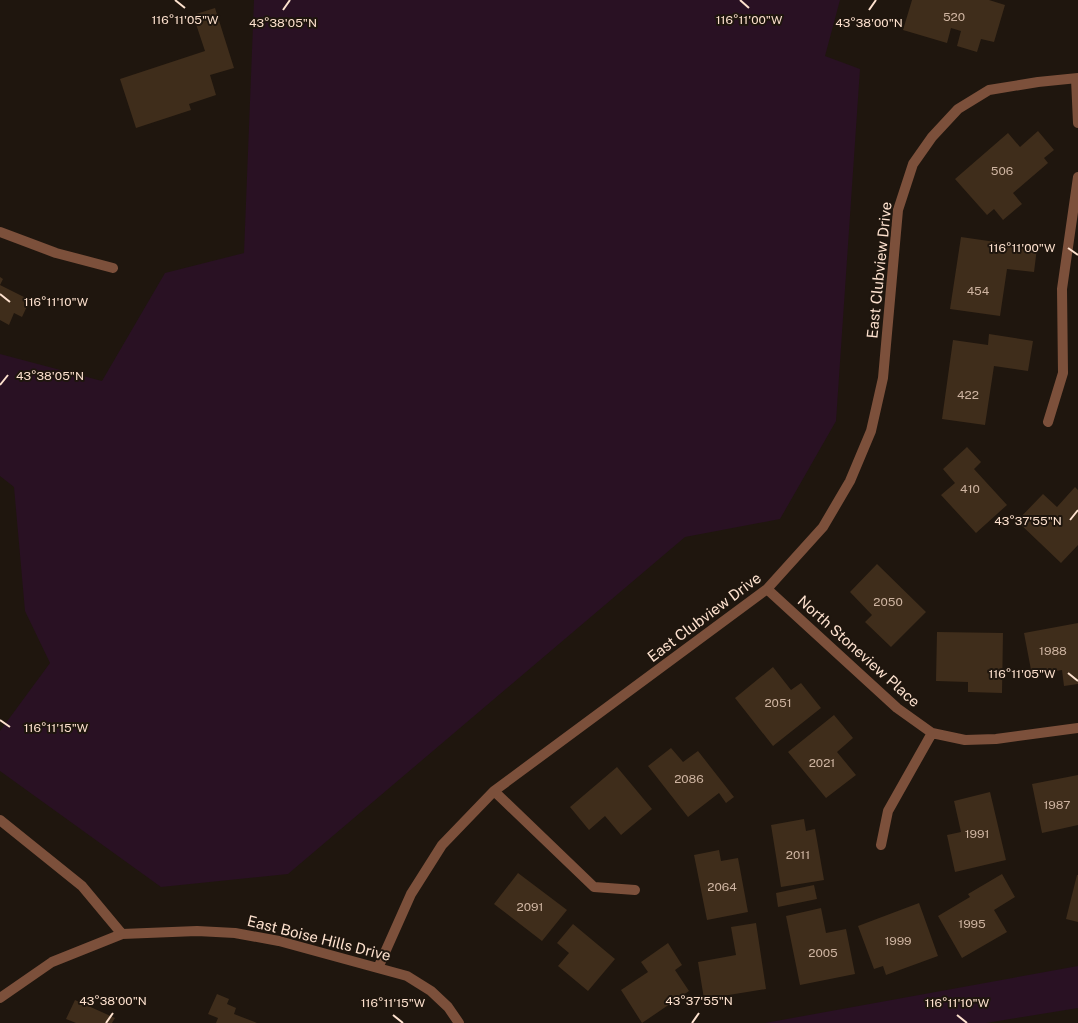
<svg xmlns="http://www.w3.org/2000/svg" width="1078" height="1023" viewBox="0 0 1078 1023" font-family="'Public Sans',sans-serif">
	<style>
		.green { fill: #291123 }
		.building { fill: #3f2d1b }
		.lines { fill: none; stroke-linecap: round; stroke-linejoin: round }
		.minor { stroke: #7c503b; stroke-width: 10 }
		.ticks { fill: none; stroke: #fde1ce; stroke-width: 2 }
		.labels { text-anchor: middle; dominant-baseline: central; stroke-width: 4; stroke-linejoin: round; paint-order: stroke }
		.number-label { font-size: 12px; fill: #ceb4a1 }
		.street-label { font-size: 15px; fill: #fde1ce; stroke: #1f160e }
		.ticks-label { font-size: 12px; text-anchor: middle; fill: #fde1ce; stroke: #1f160e; stroke-width: 4; stroke-linejoin: round; paint-order: stroke }
	</style>
	<rect width="100%" height="100%" fill="#1f160e"/>
	<path class="green" d="M254,0h586l-15,56 35,13 -24,352 -56,98 -95,18 -397,337 -127,13 -161,-116v-40l50,-68 -25,-52 -11,-124 -14,-11v-122l102,27 63,-108 79,-20z
		M1078,966v42l-92,15h-221z"/>
	<path class="building" d="M912,0h77l16,5 -11,37 -13,-3 -4,13 -20,-6 4,-15 -10,-3 -4,15 -44,-13z
		M215,8l19,60 -24,7 6,20 -27,9 2,6 -55,18 -16,-49 85,-28 -12,-36z
		M1038,131l16,19 -10,8 4,5 -35,30 9,11 -19,16 -9,-11 -7,6 -32,-36 53,-46 12,14z
		M961,237l76,11 -3,24 -27,-3 -7,47 -50,-7z
		M0,277l3,2 -3,6 30,15 -8,17 -8,-4 -5,12 -9,-5z
		M989,334l44,7 -5,30 -34,-5 -9,59 -43,-6 11,-79 35,5z
		M967,447l14,15 -7,7 33,36 -31,28 -35,-38 14,-12 -12,-14z
		M1075,487l3,3v55l-17,18 -44,-42 26,-27 14,13z
		M877,564l49,48 -35,35 -26,-25 7,-7 -22,-23z
		M1078,623v61l-14,2 -2,-16 -30,5 -8,-42z
		M937,632l66,1 -1,60 -34,-1v-10l-32,-1z
		M773,667l18,23 10,-7 20,25 -48,38 -38,-48z
		M834,715l19,23 -16,14 19,23 -30,23 -38,-46z
		M671,748l12,14 15,-11 36,46 -8,6 -7,-10 -31,24 -40,-51z
		M617,767l35,42 -31,26 -16,-19 -16,14 -19,-23z
		M1078,775v50l-36,8 -10,-49z
		M990,792l16,68 -51,12 -8,-37 14,-3 -7,-31z
		M804,819l2,12 9,-2 9,51 -43,7 -10,-62z
		M719,850l2,11 17,-3 10,54 -41,8 -13,-65z
		M518,873l49,37 -25,31 -48,-37z
		M1002,874l13,23 -21,13 13,22 -45,26 -24,-42 32,-19 -2,-3z
		M1077,875h1v47l-12,-3z
		M814,885l3,14 -39,8 -2,-14z
		M919,903l19,53 -52,19 -3,-9 -9,3 -16,-43z
		M821,908l5,25 20,-4 9,45 -55,11 -14,-69z
		M756,923l10,66 -62,10 -6,-37 38,-7 -5,-28z
		M573,924l42,35 -27,32 -30,-25 11,-13 -12,-10z
		M668,943l14,22 -7,5 14,21 -47,32 -21,-33 27,-18 -7,-10z
		M217,994l12,5 -2,5 9,4 -2,6 23,9h-41l2,-5 -10,-4z
		M75,1000l40,18 -3,5h-36l-10,-4z"/>
	<g class="lines">
		<path class="minor" d="M1076,79l2,44
			M0,232l56,21 57,15
			M1048,422l15,-49 -1,-84 16,-112
			M767,589l130,119 35,25 33,7 31,-1 82,-11
			M494,791l100,96 41,3
			M0,820l82,66 40,48
			M881,845l7,-34 44,-78
			M378,968l33,-74 31,-49 52,-54 273,-202 56,-62 27,-46 21,-50 12,-53 15,-168 15,-46 19,-27 26,-28 31,-19 49,-8 40,-4
			M0,998l52,-36 70,-28 75,-3 38,2 44,8 128,35 24,15 17,16 11,16"/>
	</g>
	<path class="ticks" d="M175,0l10,8M740,0l9,8M283,10l7,-10M869,10l7,-10M1068,248l10,7M0,294l10,8M0,385l8,-10M1070,520l8,-10M1068,673l10,8M0,720l10,7M393,1015l10,8M957,1015l10,8M106,1023l7,-10M692,1023l7,-10"/>
	<g class="labels">
		<g class="number-label">
			<text x="954" y="17">520</text>
			<text x="1002" y="171">506</text>
			<text x="978" y="291">454</text>
			<text x="968" y="395">422</text>
			<text x="970" y="489">410</text>
			<text x="888" y="602">2050</text>
			<text x="1053" y="651">1988</text>
			<text x="778" y="703">2051</text>
			<text x="822" y="763">2021</text>
			<text x="689" y="779">2086</text>
			<text x="1057" y="805">1987</text>
			<text x="977" y="834">1991</text>
			<text x="798" y="855">2011</text>
			<text x="722" y="887">2064</text>
			<text x="530" y="907">2091</text>
			<text x="972" y="924">1995</text>
			<text x="898" y="941">1999</text>
			<text x="823" y="953">2005</text>
		</g>
		<g class="street-label">
			<text transform="translate(879 270) rotate(-84)">East Clubview Drive</text>
			<text transform="translate(704 617) rotate(-37)">East Clubview Drive</text>
			<text transform="translate(859 651) rotate(42)">North Stoneview Place</text>
			<text transform="translate(319 938) rotate(14)">East Boise Hills Drive</text>
		</g>
	</g>
	<g class="ticks-label">
		<text x="185" y="24">116°11'05"W</text>
		<text x="749" y="24">116°11'00"W</text>
		<text x="283" y="27">43°38'05"N</text>
		<text x="869" y="27">43°38'00"N</text>
		<text x="1022" y="252">116°11'00"W</text>
		<text x="56" y="306">116°11'10"W</text>
		<text x="50" y="380">43°38'05"N</text>
		<text x="1028" y="525">43°37'55"N</text>
		<text x="1022" y="678">116°11'05"W</text>
		<text x="56" y="732">116°11'15"W</text>
		<text x="113" y="1005">43°38'00"N</text>
		<text x="699" y="1005">43°37'55"N</text>
		<text x="393" y="1007">116°11'15"W</text>
		<text x="957" y="1007">116°11'10"W</text>
	</g>
</svg>
